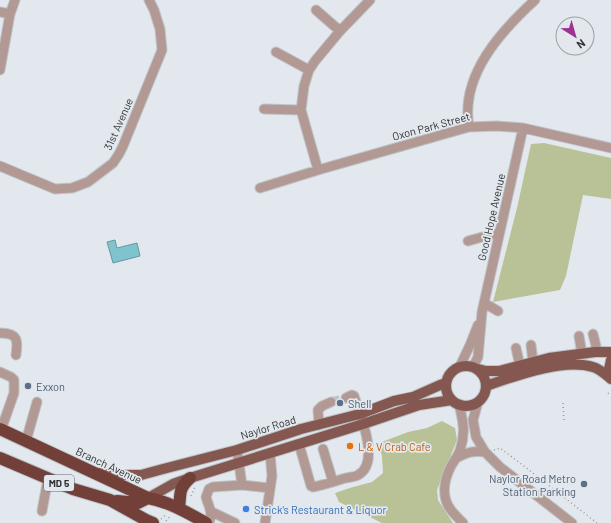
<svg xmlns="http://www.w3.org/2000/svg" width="611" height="523" viewBox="0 0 611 523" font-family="Barlow,sans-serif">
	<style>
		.green { fill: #b9c297 }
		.water { fill: #7ec3ce; stroke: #6798a0 }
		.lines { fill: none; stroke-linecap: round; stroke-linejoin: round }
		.minor-tunnel { stroke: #bec4c8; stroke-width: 9; stroke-dasharray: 9 4.5; stroke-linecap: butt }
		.minor-casing { stroke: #bec4c8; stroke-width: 11 }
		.major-casing { stroke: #bec4c8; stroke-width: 12 }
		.highway-casing { stroke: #bec4c8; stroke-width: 14 }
		.path { stroke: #969a9e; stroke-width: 1.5; stroke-dasharray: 1 3; stroke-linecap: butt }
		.minor { stroke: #b39994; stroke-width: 9 }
		.major { stroke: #845851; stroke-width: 10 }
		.highway { stroke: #724039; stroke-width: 12 }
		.service-dot { fill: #5c6f8a; stroke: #e2e8ed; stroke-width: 1.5 }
		.food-dot { fill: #e8710a; stroke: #e2e8ed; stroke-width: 1.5 }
		.shop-dot { fill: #3f7fe0; stroke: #e2e8ed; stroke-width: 1.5 }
		.labels { text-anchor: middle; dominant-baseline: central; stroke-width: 3.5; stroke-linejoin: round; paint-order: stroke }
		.shield { fill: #e2e8ed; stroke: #65696c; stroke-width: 1 }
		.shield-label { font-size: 10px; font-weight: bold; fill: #303234 }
		.street-label { font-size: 11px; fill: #303234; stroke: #e2e8ed }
		.service-label { font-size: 11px; fill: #4e5e75; stroke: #e2e8ed; text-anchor: start }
		.food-label { font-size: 11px; fill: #c56008; stroke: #e2e8ed; text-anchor: start }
		.shop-label { font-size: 11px; fill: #366cbe; stroke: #e2e8ed; text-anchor: start }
	</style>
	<rect width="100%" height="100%" fill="#e2e8ed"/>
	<path class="green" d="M544,143l67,15v41l-28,-4 -17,81 -6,14 -67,12 24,-94 14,-64z
		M442,421l13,7 2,12 -20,50 1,10 15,23h-71l-43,-21 -4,-9 18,-6 19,-5 11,-9 -1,-16 -3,-14 29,-11 19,-4z"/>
	<path class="water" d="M115,240l2,8 20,-5 3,13 -27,7 -6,-21z"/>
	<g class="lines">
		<path class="minor-tunnel" d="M331,402l15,-4"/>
		<defs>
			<path id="minor" d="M316,10l24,21
				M0,12l10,2
				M276,52l33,18
				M0,70l10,-56 5,-14
				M264,109l37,1
				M469,127c-9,-51 31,-95 66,-127
				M0,166l55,23 17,-1 16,-6 25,-19 6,-9 4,-8 39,-96 -2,-21 -6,-19 -5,-10
				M318,170l-17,-60 3,-24 5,-16 6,-9 25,-30 30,-31
				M260,188l58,-18 151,-43 28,-1 26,2 88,20
				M468,241l32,-9
				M484,303l14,8
				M0,333c18,0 18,7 16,22
				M593,334l3,12 -1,6
				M579,336l3,18
				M531,345l2,17
				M516,348l4,18
				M460,366l10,-21 8,-20
				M473,367l5,-10 4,-45 41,-184
				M0,372l11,5 3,3v13l-13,37
				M478,402l-5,18 3,17 9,15 15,15 72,56
				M459,404c4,17 7,29 1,46 -2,6 -6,11 -9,16 -7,14 -10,31 0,44 3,4 8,9 12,13
				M319,425l-1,-15 4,-4 9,-4
				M26,441l11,-39
				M299,444l12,42 2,1c11,-2 22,-6 33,-9 4,-1 9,-1 12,-3 23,-12 2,-61 -4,-79l-2,-1 -6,3
				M323,449l10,33
				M237,450l5,35 28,3
				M455,459c10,-6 18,-9 30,-7
				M42,511l6,-33
				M212,512l23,11
				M209,523c4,-12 0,-15 -3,-26l3,-8 4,-2 29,-2
				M265,523l7,-47 -2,-23"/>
			<path id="major" d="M611,360l-2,9 2,5
				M446 386a20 20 0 1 1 40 0a20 20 0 1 1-40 0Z
				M478,369l8,2h13l50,-13 46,-6h16
				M486,386c29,-10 77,-28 107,-19 7,2 13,8 18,12
				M98,473l24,2h19l22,-6 74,-19 64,-21 59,-15 34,-13 19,-4 27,-12 6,-2
				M148,498l25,-14 17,-6 173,-54 56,-19 33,-5"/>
			<path id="highway" d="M0,429l148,69c22,4 40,15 58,25
				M0,458l73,31 37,11 36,20 7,3
				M117,501l21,2 10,-5
				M179,508c2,-15 -1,-19 11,-30"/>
		</defs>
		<use href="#minor" class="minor-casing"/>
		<use href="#major" class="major-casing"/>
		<use href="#highway" class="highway-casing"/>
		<path class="path" d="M608,393l2,2
			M563,403l1,19
			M494,450l6,-2 20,15 77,60
			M191,496l4,-9
			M161,519l6,-5
			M166,521l5,-6"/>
		<use href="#minor" class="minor"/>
		<use href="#major" class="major"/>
		<use href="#highway" class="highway"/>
	</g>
	<g class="service-dot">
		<circle cx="28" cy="386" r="4"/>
		<circle cx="340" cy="403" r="4"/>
		<circle cx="584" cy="484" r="4"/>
	</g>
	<circle class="food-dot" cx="350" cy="446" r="4"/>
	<circle class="shop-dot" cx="246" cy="509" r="4"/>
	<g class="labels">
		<rect class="shield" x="44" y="475" width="30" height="16" rx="3"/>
		<g class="shield-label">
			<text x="59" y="483">MD 5</text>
		</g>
		<g class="street-label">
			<text transform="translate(118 124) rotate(-66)">31st Avenue</text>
			<text transform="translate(431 126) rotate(-15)">Oxon Park Street</text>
			<text transform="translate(491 217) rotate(-77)">Good Hope Avenue</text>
			<text transform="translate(268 427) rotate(-17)">Naylor Road</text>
			<text transform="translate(109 465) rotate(25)">Branch Avenue</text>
		</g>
		<g class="service-label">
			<text x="36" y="386">Exxon</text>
			<text x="348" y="403">Shell</text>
			<text x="576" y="478" text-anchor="end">Naylor Road Metro<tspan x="576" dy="13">Station Parking</tspan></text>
		</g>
		<g class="food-label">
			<text x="358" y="446">L &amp; V Crab Cafe</text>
		</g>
		<g class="shop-label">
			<text x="254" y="509">Strick's Restaurant &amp; Liquor</text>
		</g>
	</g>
	<g transform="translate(575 36) rotate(143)"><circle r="19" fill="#e2e8ed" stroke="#9b9fa3"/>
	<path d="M0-3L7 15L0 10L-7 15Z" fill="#9e3394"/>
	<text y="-6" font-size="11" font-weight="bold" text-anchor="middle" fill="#303234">N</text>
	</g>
</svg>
